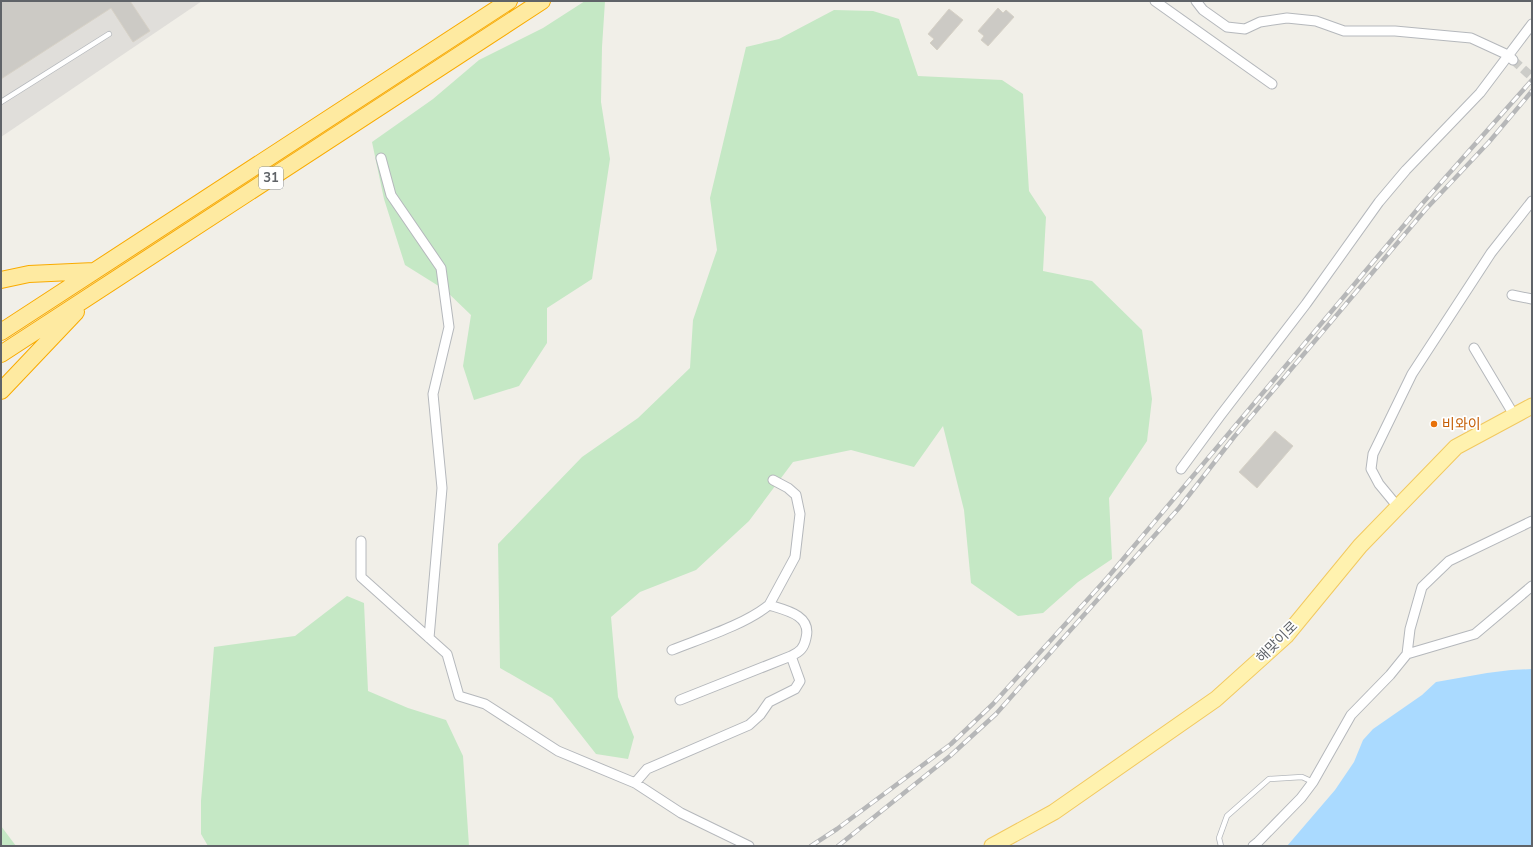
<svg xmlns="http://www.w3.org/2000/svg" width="1533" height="847" viewBox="0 0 1533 847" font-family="'Nunito Sans','Noto Sans KR',sans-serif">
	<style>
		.industrial { fill: #e0deda }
		.green { fill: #c5e8c5 }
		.water { fill: #aadaff }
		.building { fill: #cccac5; stroke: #d6d1c6 }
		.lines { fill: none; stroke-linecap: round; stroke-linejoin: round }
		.minor-tunnel { stroke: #ccccc8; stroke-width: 9; stroke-dasharray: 9 4.5; stroke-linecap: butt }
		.service-casing { stroke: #b5b8bc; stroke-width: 6 }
		.minor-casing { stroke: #b5b8bc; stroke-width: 11 }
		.primary-casing { stroke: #f2c960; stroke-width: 17 }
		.trunk-casing { stroke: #f9ab00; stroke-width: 18 }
		.service { stroke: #fff; stroke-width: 4.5 }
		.minor { stroke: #fff; stroke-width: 9 }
		.primary { stroke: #fff2af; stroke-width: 15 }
		.trunk { stroke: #feeaa1; stroke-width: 16 }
		.rail-casing { stroke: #b6b7b8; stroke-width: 4.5 }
		.rail { stroke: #fff; stroke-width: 3; stroke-dasharray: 9; stroke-linecap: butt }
		.food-dot { fill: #e8710a; stroke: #fff; stroke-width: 1.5 }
		.labels { text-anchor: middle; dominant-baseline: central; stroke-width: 3.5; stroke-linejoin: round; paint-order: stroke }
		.shield { fill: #fff; stroke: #8f9295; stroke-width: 1 }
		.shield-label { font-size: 13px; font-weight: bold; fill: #5f6368 }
		.food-label { font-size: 14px; fill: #c56008; stroke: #fff; text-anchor: start }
		.street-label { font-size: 14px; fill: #5f6368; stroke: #fff }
	</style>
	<rect width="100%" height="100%" fill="#f1efe8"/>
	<path class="industrial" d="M1,1h201l-201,136z"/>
	<path class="green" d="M585,1h20l-3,46 -1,55 9,57 -18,120 -45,29v35l-28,43 -45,14 -11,-34 8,-51 -26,-25 -40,-25 -21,-66 -12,-57 61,-43 46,-39 64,-32z
		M834,10l39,1 26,8 19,57 84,4 21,14 6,97 17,26 -3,54 49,10 50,49 10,69 -5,42 -38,57 3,61 -34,23 -35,31 -25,3 -47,-33 -7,-73 -21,-84 -29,41 -63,-17 -58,12 -44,59 -53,49 -56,22 -29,25 7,80 16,40 -6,22 -32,-5 -44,-56 -52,-30 -2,-124 84,-87 56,-39 52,-50 3,-48 24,-70 -7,-52 36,-151 33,-8z
		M347,596l17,7 4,88 40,17 38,12 17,36 6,90h-261l-7,-12v-33l13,-154 81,-11z
		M1,826l15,20h-15z"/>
	<path class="water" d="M1532,669v177h-245l48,-56 19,-28 9,-22 10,-11 49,-34 14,-13 51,-9 24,-3z"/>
	<path class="building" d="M1,1h129l20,30 -17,11 -22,-34 -110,71z
		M998,8l5,5 3,-3 8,7 -26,29 -7,-6 3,-4 -6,-5z
		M949,9l14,11 -26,30 -7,-7 4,-4 -6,-5z
		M1275,431l18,15 -36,42 -18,-16z"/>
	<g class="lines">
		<path class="minor-tunnel" d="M1513,60l19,17"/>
		<defs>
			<path id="service" d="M1,102l108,-68
				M1221,846l-2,-8 8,-22 42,-37 33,-2 11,5"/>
			<path id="minor" d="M1155,1l117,83
				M1196,1l7,9 24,17 18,2 15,-7 27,-4 29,3 28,10h51l76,7 37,17 5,5
				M381,158l10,37 50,73 8,59 -16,67 9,94 -13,150
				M1512,295l20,4
				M1474,348l40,67
				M1181,469l39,-53 86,-112 73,-102 27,-32 74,-77 52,-69
				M1398,507l-19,-23 -8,-15 2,-15 39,-80 79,-121 41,-52
				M361,541v36l86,77 12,42 26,8 73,47 77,32 46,30 68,33
				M769,605l26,-48 5,-43 -4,-19 -8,-7 -15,-8
				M672,650c30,-12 72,-25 97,-45 16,5 43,10 37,33 -2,10 -6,14 -15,18
				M1407,654l3,-25 12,-42 27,-26 83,-40
				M635,783l12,-14 102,-44 11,-10 9,-13 26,-13 5,-8 -9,-25 -111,44
				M1253,846l5,-4 43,-44 12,-16 38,-67 39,-40 17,-21 68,-20 57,-48"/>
			<path id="primary" d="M992,846l62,-34 162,-113 70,-63 74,-90 96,-99 76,-41"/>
			<path id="trunk" d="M1,280l28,-6 65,-3
				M1,332l508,-331
				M1,354l541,-353
				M1,391l75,-79"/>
		</defs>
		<use href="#service" class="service-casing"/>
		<use href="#minor" class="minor-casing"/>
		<use href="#primary" class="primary-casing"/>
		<use href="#trunk" class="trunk-casing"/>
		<use href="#service" class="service"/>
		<use href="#minor" class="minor"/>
		<use href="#primary" class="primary"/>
		<use href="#trunk" class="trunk"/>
		<defs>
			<path id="rail" d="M811,846l26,-17 114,-85 42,-40 115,-127 313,-372 111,-125
				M838,846l112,-90 46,-42 183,-206 55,-71 192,-228 63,-67 43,-51"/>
		</defs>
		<use href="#rail" class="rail-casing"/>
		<use href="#rail" class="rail"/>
	</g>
	<circle class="food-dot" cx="1434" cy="424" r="4"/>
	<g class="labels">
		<rect class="shield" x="259" y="167" width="24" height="22" rx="3"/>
		<g class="shield-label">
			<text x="271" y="178">31</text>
		</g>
		<g class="food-label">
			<text x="1442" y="424">비와이</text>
		</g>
		<g class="street-label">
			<text transform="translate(1277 642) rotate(-45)">해맞이로</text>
		</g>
	</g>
	<rect width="1533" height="847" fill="none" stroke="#5f6368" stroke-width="4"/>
</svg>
